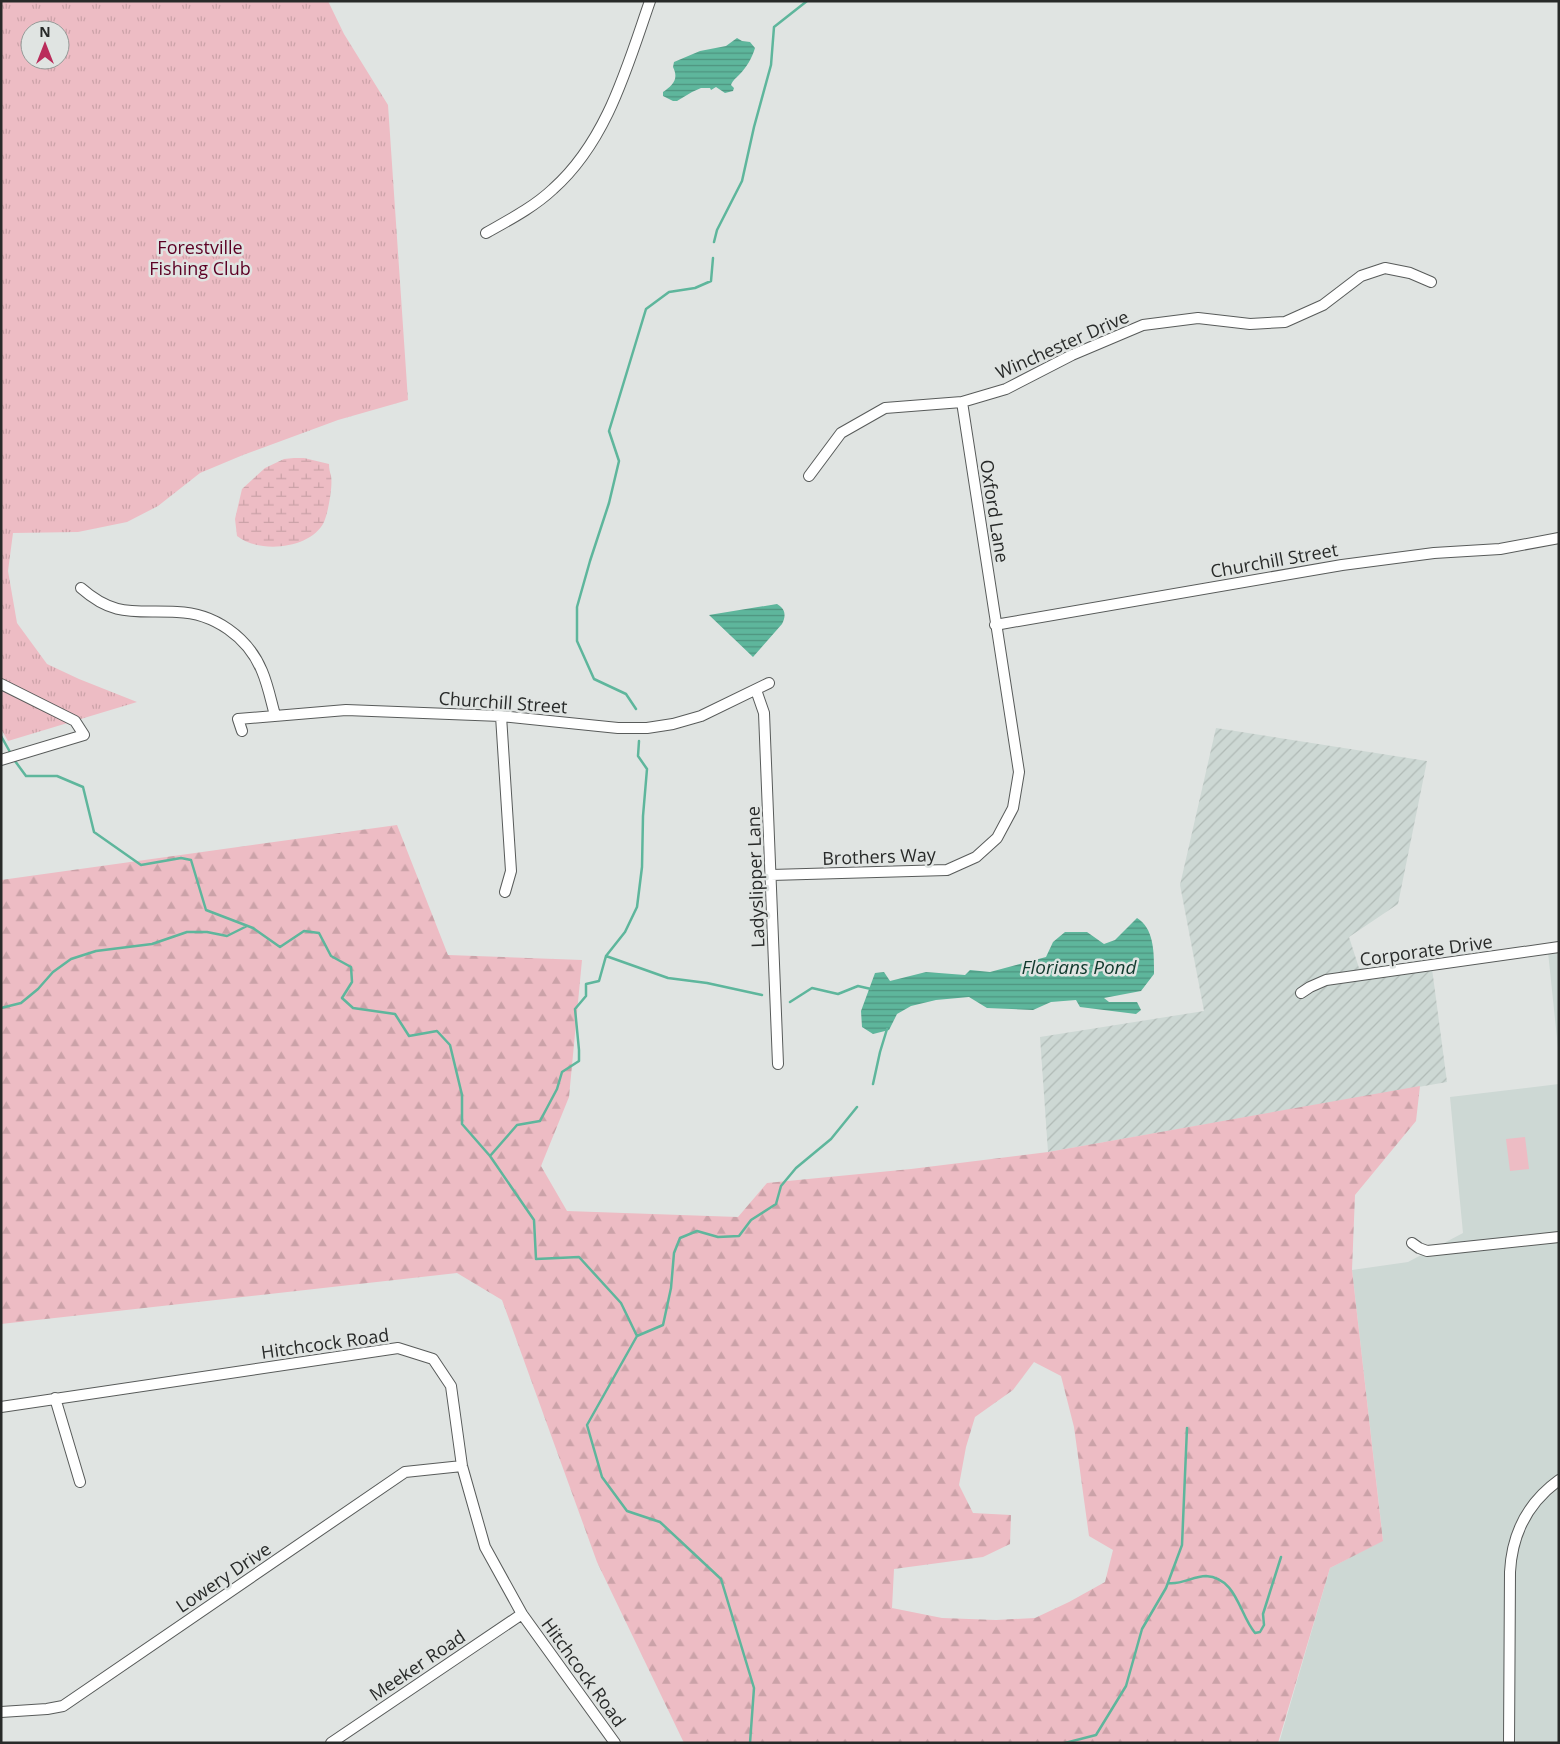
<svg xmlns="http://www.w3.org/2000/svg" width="1560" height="1744" viewBox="0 0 1560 1744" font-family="'Open Sans',sans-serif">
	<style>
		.built { fill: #cdd8d4 }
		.industrial { fill: url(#industrial-furrows) }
		.green { fill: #edbcc4 }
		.forest { fill: url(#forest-firs); fill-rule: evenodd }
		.wetland { fill: url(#wetland-marsh) }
		.park { fill: url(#park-tufts); fill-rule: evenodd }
		.water { fill: url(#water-rules) }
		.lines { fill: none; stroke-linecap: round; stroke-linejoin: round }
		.stream { stroke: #5eb69c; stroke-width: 2.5 }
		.minor-casing { stroke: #585b5a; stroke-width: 12 }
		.minor { stroke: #fff; stroke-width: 10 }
		.labels { text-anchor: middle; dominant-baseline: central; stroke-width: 5; stroke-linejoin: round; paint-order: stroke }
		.park-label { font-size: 18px; fill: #5c0024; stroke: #e0e4e2 }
		.street-label { font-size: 18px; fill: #282a29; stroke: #e0e4e2 }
		.water-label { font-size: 19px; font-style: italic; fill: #10392d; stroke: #e0e4e2 }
	</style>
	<defs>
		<pattern id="industrial-furrows" width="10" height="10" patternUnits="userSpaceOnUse" patternTransform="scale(1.25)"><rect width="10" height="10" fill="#cdd8d4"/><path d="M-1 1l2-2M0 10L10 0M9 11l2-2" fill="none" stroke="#b0bab6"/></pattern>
		<pattern id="forest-firs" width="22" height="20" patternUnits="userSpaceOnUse" patternTransform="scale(1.25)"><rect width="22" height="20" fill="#edbcc4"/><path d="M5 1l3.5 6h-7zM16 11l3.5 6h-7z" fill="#cba2a8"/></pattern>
		<pattern id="wetland-marsh" width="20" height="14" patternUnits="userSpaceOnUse" patternTransform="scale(1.25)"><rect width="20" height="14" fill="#edbcc4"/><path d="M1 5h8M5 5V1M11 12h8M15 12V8" fill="none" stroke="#cba2a8"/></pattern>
		<pattern id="park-tufts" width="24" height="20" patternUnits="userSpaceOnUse" patternTransform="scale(1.25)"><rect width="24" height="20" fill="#edbcc4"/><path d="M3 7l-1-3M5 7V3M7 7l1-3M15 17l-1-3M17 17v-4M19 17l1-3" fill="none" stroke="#cba2a8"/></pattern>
		<pattern id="water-rules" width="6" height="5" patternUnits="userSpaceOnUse" patternTransform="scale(1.25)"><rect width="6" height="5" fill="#5eb69c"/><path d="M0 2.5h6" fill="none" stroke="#4e947f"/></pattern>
	</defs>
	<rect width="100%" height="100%" fill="#e0e4e2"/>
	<path class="built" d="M1559,951v106l-11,-105z
		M1559,1084v659h-280l51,-175 53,-28 -31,-270 56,-8 55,-29 -13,-136z"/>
	<path class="industrial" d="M1216,728l211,33 -29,143 -49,33 10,31 72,-7 16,121 -399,70 -8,-115 164,-26 -24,-126z"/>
	<path class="green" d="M1525,1137l4,32 -19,2 -4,-32z"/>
	<path class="forest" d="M397,825l51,130 134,5 -13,137 -28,69 26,45 171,6 29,-34 144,-14 137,-17 372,-66 -4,35 -61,74 -3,75 31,271 -53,27 -52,175h-594l-87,-181 -95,-262 -45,-27 -456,51v-444zM1034,1362l27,14 13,51 15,109 24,14 -8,32 -36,20 -34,16 -39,2 -54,-2 -50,-10 2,-39 89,-12 27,-13 1,-29 -38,-2 -14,-28 7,-38 9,-30 38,-27z"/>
	<path class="wetland" d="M294,458h10l25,6c0,5 1,8 2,12 2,10 -3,37 -7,46 -13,27 -65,32 -87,14l-2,-17 7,-30 23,-21 19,-9z"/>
	<path class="park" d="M1,1h327l16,33 44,71 20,295 -70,20 -95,35 -43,18 -42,33 -31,16 -49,10 -65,1 -5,38 9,52 30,41 32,15 58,23 -129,39 -7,-12zM30,30h30v30h-30z"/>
	<path class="water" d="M737,38l5,3 8,1 5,6c-3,10 -8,19 -16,27 -3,3 -6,5 -8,10l3,3 -1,3 -8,2 -9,-6 -5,3 -1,-2h-9l-9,4 -15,9h-4l-10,-5v-4c10,-7 16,-13 10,-25l1,-5 26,-11 26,-5z
		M777,604c9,5 9,12 5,20l-29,33 -44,-42z
		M1137,918c18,11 17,37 17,56l-13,17 -37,7 5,4h28l4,8 -5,4 -56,-7 -4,-7 -25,2 -18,8 -46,-2 -18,-11 -33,3 -25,6 -14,8 -8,16 -16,4 -11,-7 -1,-16 14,-38 9,-1 6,9 36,-9 39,3 5,-5 20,2 56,-15 7,-15 12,-10h22l17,12 11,-4z"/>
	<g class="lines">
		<path class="stream" d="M714,242l3,-12 25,-49 12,-54 17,-62 3,-38 33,-26
			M636,709l-10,-15 -32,-15 -17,-38v-34l13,-46 19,-58 10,-42 -10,-30 37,-122 23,-17 26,-4 16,-7 2,-23
			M1,736l9,16
			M15,761l11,15h31l26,11 11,45 47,33 40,-7 10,2 15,50 47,18 27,19 24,-16 15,2 12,23 20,11 1,15 -10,16 11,10 42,6 14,22 28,-5 13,14 12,50v29l28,32 44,64 2,39 43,-2 42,46 16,33 -50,89 15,52 25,34 33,11 61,57 33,109 -4,55
			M606,956l62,22 39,5 55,12
			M790,1002l22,-14 26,6 20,-8 13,3
			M1,1008l20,-5 17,-14 15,-17 18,-13 25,-8 56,-7 35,-12h20l20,4 20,-10
			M873,1084l7,-32 7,-23
			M490,1156l27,-31 23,-4 17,-32 5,-17 17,-11v-11l-4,-41 11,-13v-12l13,-3 7,-25 19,-24 12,-25 5,-40 1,-51 4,-47 -9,-13 1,-15
			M637,1336l26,-11 8,-37 3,-35 6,-15 17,-7 21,6 21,-1 12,-16 25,-16 5,-18 15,-18 35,-29 26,-32
			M1168,1583c14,2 25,-7 38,-7 31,2 33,38 49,57l5,-1 4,-7 -1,-11 18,-57
			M1065,1743l31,-8 30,-49 16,-57 24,-41 16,-43 5,-117"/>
		<defs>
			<path id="minor" d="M486,233c23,-13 48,-26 67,-44 54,-48 74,-122 97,-188
				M809,476l32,-43 44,-25 77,-6 44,-13 66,-34 71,-30 55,-7 52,6 35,-2 38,-17 38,-29 24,-8 25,5 21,9
				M81,588c34,30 54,22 96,24 37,1 71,25 85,59 6,14 9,30 13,44
				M995,625l347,-60 92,-12 66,-4 59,-11
				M1,684l74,37 9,14 -83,25
				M756,690l8,23 14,351
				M501,716l10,155 -6,21
				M242,731l-4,-12 108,-9 155,6 117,12h29l26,-4 28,-8 68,-33
				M771,875l176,-5 29,-13 21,-19 16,-30 6,-36 -57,-370
				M1301,993l9,-6 16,-7 233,-33
				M1412,1243l7,5 8,3 132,-14
				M55,1398l25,84
				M1,1407l397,-59 35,11 18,27 11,80 23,81 37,67 93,129
				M1,1712l46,-3 16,-3 342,-234 57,-6
				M331,1743l191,-129
				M1509,1743l1,-171c2,-38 17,-69 49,-92"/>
		</defs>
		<use href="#minor" class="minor-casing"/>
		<use href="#minor" class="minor"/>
	</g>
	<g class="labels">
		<g class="park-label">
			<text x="200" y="247">Forestville<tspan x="200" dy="21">Fishing Club</tspan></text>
		</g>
		<g class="street-label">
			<text transform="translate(1062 344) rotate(-24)">Winchester Drive</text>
			<text transform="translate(995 511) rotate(81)">Oxford Lane</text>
			<text transform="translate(1274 560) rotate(-10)">Churchill Street</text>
			<text transform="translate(503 702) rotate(4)">Churchill Street</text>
			<text transform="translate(879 856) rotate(-2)">Brothers Way</text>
			<text transform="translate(755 877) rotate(-92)">Ladyslipper Lane</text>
			<text transform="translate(1426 950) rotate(-8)">Corporate Drive</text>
			<text transform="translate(325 1343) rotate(-8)">Hitchcock Road</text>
			<text transform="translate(223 1577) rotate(-34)">Lowery Drive</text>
			<text transform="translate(417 1665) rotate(-34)">Meeker Road</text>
			<text transform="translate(584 1672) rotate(54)">Hitchcock Road</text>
		</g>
		<g class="water-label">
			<text x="1079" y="967">Florians Pond</text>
		</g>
	</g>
	<rect width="1560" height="1744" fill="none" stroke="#282a29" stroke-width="5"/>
	<g transform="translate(45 45)"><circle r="24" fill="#e0e4e2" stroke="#969a98"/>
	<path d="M0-4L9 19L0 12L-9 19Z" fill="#ba2c5b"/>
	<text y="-8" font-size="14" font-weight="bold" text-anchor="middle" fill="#282a29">N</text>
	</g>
</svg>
